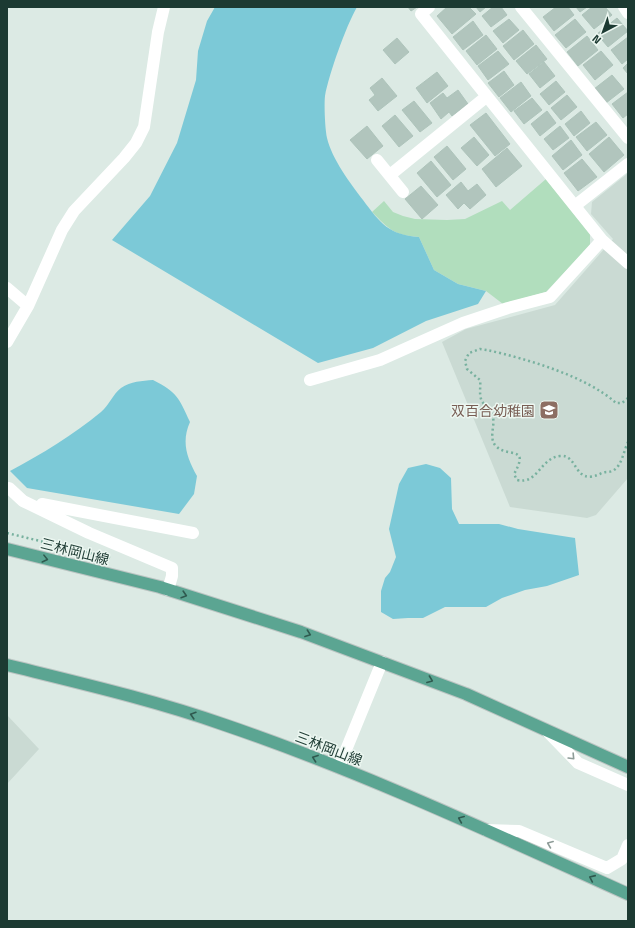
<svg xmlns="http://www.w3.org/2000/svg" width="635" height="928" viewBox="0 0 635 928" font-family="'Titillium Web','Noto Sans JP',sans-serif">
	<style>
		.built { fill: #cadad3 }
		.green { fill: #b1debd }
		.water { fill: #7cc9d7 }
		.building { fill: #b1c5bd; stroke: #aec4bb }
		.lines { fill: none; stroke-linecap: round; stroke-linejoin: round }
		.major-casing { stroke: #bbc4c2; stroke-width: 14 }
		.path { stroke: #78b19f; stroke-width: 2.5; stroke-dasharray: 2 3; stroke-linecap: butt }
		.minor { stroke: #fff; stroke-width: 12 }
		.major { stroke: #5ba592; stroke-width: 12 }
		.oneway { stroke: #2f5a4f }
		.oneway2 { stroke: #8e9c98 }
		.labels { text-anchor: middle; dominant-baseline: central; stroke-width: 3; stroke-linejoin: round; paint-order: stroke }
		.education-label { font-size: 14px; fill: #785e54; stroke: #ecf7f1; text-anchor: end }
		.street-label { font-size: 14px; fill: #1c3a32; stroke: #ecf7f1 }
	</style>
	<rect width="100%" height="100%" fill="#dceae4"/>
	<path class="built" d="M628,173v305l-32,37 -9,3 -77,-11 -68,-165 24,-13 89,-24 58,-66 -22,-25 1,-12z
		M7,715l32,34 -32,35z"/>
	<path class="green" d="M546,179l44,55v11l-44,47 -43,12 -17,-13 -28,-7 -24,-14 -15,-33c-26,-2 -30,-8 -47,-25l12,-11 9,11 10,4 12,3 32,1 18,-1 37,-18 8,9z"/>
	<path class="water" d="M215,7h142c-11,19 -28,67 -32,89 -1,9 0,33 2,42 5,21 23,45 36,62 17,23 26,35 56,37l15,33 24,14 28,7 -8,13 -52,17 -53,27 -55,15 -206,-123 38,-44 27,-53 19,-63 2,-29 9,-30z
		M153,380c24,12 26,18 37,42 -9,20 -3,36 7,54l-3,18 -15,20 -152,-26 -17,-17c32,-17 63,-36 91,-59 8,-7 12,-18 20,-24 10,-7 21,-7 32,-8z
		M426,464l14,4 11,10 1,31 7,15h40l19,5 57,9 4,37 -32,11 -22,4 -23,8 -16,9h-41l-22,11h-15l-15,1 -12,-7v-21l4,-13 5,-6 6,-15 -7,-28 10,-45 9,-16z"/>
	<path class="building" d="M408,7h9l-6,4z
		M447,7h22l7,7 -24,20 -15,-18z
		M476,7h10l-6,5z
		M493,7h8l6,8 -16,12 -9,-11z
		M556,7h12l6,8 -20,16 -11,-14z
		M576,7h11l-7,5z
		M592,7h13l7,8 -18,14 -12,-14z
		M617,18l11,13 -20,16 -11,-13z
		M509,19l10,11 -16,13 -10,-12z
		M575,19l11,13 -20,16 -11,-13z
		M473,21l10,14 -20,15 -10,-13z
		M523,30l11,14 -20,16 -11,-14z
		M486,35l11,14 -20,16 -11,-14z
		M587,36l11,14 -20,16 -11,-14z
		M628,37v22l-6,5 -11,-14z
		M397,38l12,14 -14,12 -12,-14z
		M536,45l11,14 -20,15 -11,-13z
		M498,51l11,13 -21,16 -10,-14z
		M601,51l12,14 -18,15 -12,-15z
		M544,62l11,14 -15,12 -11,-14z
		M628,63v11l-5,-6z
		M504,71l10,14 -15,12 -11,-14z
		M437,72l11,14 -21,17 -11,-15z
		M612,75l12,14 -18,14 -12,-14z
		M382,78l15,18 -19,15 -9,-11 6,-5 -5,-7z
		M556,81l9,11 -16,13 -9,-11z
		M521,82l10,14 -20,16 -11,-14z
		M458,90l10,14 -16,12 -3,-4 -8,7 -11,-16 13,-10 4,5z
		M628,92v22l-5,4 -11,-14z
		M567,95l10,12 -16,13 -10,-12z
		M532,98l10,12 -18,14 -10,-13z
		M414,101l18,22 -12,9 -18,-22z
		M547,111l9,12 -16,13 -9,-12z
		M581,111l9,12 -16,13 -9,-12z
		M486,113l24,31 -15,12 -25,-31z
		M395,115l18,21 -14,11 -17,-21z
		M596,122l11,13 -20,16 -11,-14z
		M367,126l16,20 -16,13 -17,-19z
		M560,126l9,12 -16,12 -9,-11z
		M474,137l15,18 -12,11 -16,-18z
		M609,137l15,18 -20,17 -15,-18z
		M571,140l11,15 -19,15 -11,-14z
		M447,146l19,23 -13,11 -19,-23z
		M507,148l15,18 -26,21 -14,-18z
		M582,159l15,18 -19,14 -14,-18z
		M431,161l20,24 -14,12 -20,-24z
		M461,182l7,9 9,-7 9,11 -16,14 -6,-6 -6,6 -12,-14z
		M421,186l17,19 -16,14 -17,-20z"/>
	<g class="lines">
		<defs>
			<path id="major" d="M7,549l153,38 141,45 165,62 162,73
				M7,665c73,18 147,35 218,60 138,47 270,109 403,169"/>
		</defs>
		<use href="#major" class="major-casing"/>
		<path class="path" d="M628,398l-6,5h-6c-30,-27 -89,-44 -129,-53l-7,-1 -11,4 -4,8 2,8 13,11c1,6 -1,12 1,19 2,6 10,11 12,18 2,9 -4,20 2,28 11,14 36,-1 19,29l3,6c21,5 23,-22 43,-24 19,-2 13,30 40,18 4,-3 10,-1 14,-4 8,-5 10,-20 14,-28
			M7,533l103,25"/>
		<path class="minor" d="M429,7l-8,7 181,226 26,23
			M521,7l107,131
			M624,7l4,6
			M377,160l26,32
			M390,175l96,-78
			M576,205l52,-41
			M7,288l21,18
			M7,342l21,-36 34,-76 12,-19 50,-53 12,-15 8,-16 14,-95 6,-25
			M310,380l70,-20 83,-37 45,-15 42,-11 52,-57
			M9,488l14,13 66,32 83,35v8l-4,14
			M42,504l151,29
			M547,731l31,32 50,22
			M339,767l43,-105
			M486,830l33,1 88,37 15,-9 6,-14"/>
		<use href="#major" class="major"/>
	</g>
	<defs><path id="oneway-chevron" d="M-2-3.5L2.5 0L-2 3.5" fill="none" stroke-width="1.6" stroke-linecap="round" stroke-linejoin="round"/></defs>
	<g class="oneway">
		<use href="#oneway-chevron" transform="translate(45 559) rotate(14)"/>
		<use href="#oneway-chevron" transform="translate(184 595) rotate(17)"/>
		<use href="#oneway-chevron" transform="translate(308 634) rotate(20)"/>
		<use href="#oneway-chevron" transform="translate(430 680) rotate(21)"/>
		<use href="#oneway-chevron" transform="translate(193 715) rotate(-163)"/>
		<use href="#oneway-chevron" transform="translate(315 758) rotate(-160)"/>
		<use href="#oneway-chevron" transform="translate(461 819) rotate(-157)"/>
		<use href="#oneway-chevron" transform="translate(592 878) rotate(-156)"/>
	</g>
	<g class="oneway2">
		<use href="#oneway-chevron" transform="translate(572 757) rotate(46)"/>
		<use href="#oneway-chevron" transform="translate(550 844) rotate(-158)"/>
	</g>
	<defs>
		<symbol id="school-square" viewBox="-11 -11 22 22"><rect x="-9" y="-9" width="18" height="18" rx="4" fill="#8d6e63" stroke="#ecf7f1"/><path d="M0-5L7-2L0 1L-7-2ZM-4 1L0 2.5L4 1V4Q0 6-4 4Z" fill="#fff"/></symbol>
	</defs>
	<g fill-rule="evenodd">
		<use href="#school-square" x="538" y="399" width="22" height="22"/>
	</g>
	<g class="labels">
		<g class="education-label">
			<text x="535" y="410">双百合幼稚園</text>
		</g>
		<g class="street-label">
			<text transform="translate(75 551) rotate(14)">三林岡山線</text>
			<text transform="translate(329 748) rotate(21)">三林岡山線</text>
		</g>
	</g>
	<rect width="635" height="928" fill="none" stroke="#1c3a32" stroke-width="16"/>
	<g transform="translate(603 32) rotate(221)" stroke="#ecf7f1" stroke-width="3" paint-order="stroke">
	<path d="M0-3L7 15L0 10L-7 15Z" fill="#1c3a32"/>
	<text y="-6" font-size="11" font-weight="bold" text-anchor="middle" fill="#1c3a32">N</text>
	</g>
</svg>
